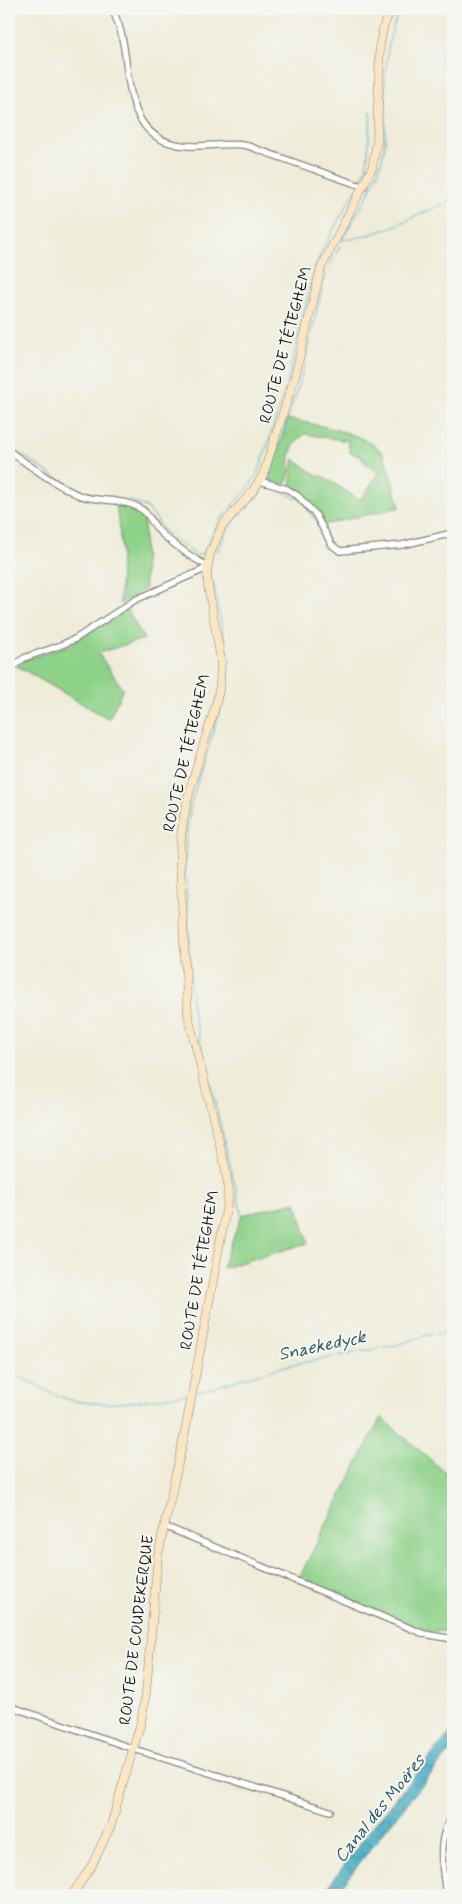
<svg xmlns="http://www.w3.org/2000/svg" width="462" height="1904" viewBox="0 0 462 1904" font-family="Mynerve,sans-serif">
	<style>
		.green { fill: #8ed189; stroke: #557652 }
		.water { fill: url(#water-waves); stroke: #2e636e }
		.lines { fill: none; stroke-linecap: round; stroke-linejoin: round }
		.stream { stroke: #41aac1; stroke-width: 1 }
		.minor-casing { stroke: #86847a; stroke-width: 8 }
		.secondary-casing { stroke: #86847a; stroke-width: 9 }
		.minor { stroke: #fff; stroke-width: 5.5 }
		.secondary { stroke: #fbe6c4; stroke-width: 8 }
		.labels { text-anchor: middle; dominant-baseline: central; stroke-width: 4; stroke-linejoin: round; paint-order: stroke }
		.street-label { font-size: 16px; fill: #1c1c1c; stroke: #f6f6f2 }
		.water-label { font-size: 18px; font-style: italic; fill: #2d5c66; stroke: #f6f6f2 }
	</style>
	<defs>
		<pattern id="water-waves" width="16" height="10" patternUnits="userSpaceOnUse" patternTransform="scale(1.25)"><rect width="16" height="10" fill="#41aac1"/><path d="M0 5q4-4 8 0t8 0" fill="none" stroke="#368a9c"/></pattern>
	</defs>
	<rect width="100%" height="100%" fill="#f6f6f2"/>
	<filter id="ink" filterUnits="userSpaceOnUse"><feTurbulence type="fractalNoise" baseFrequency=".02" numOctaves="2"/><feDisplacementMap in="SourceGraphic" scale="10" xChannelSelector="R" yChannelSelector="G"/><feConvolveMatrix kernelMatrix="1 2 1 2 8 2 1 2 1" color-interpolation-filters="sRGB"/></filter>
	<filter id="wash" filterUnits="userSpaceOnUse"><feTurbulence type="fractalNoise" baseFrequency=".0096" numOctaves="4" result="noise"/><feDisplacementMap in="SourceGraphic" scale="20" xChannelSelector="R" yChannelSelector="G"/><feGaussianBlur stdDeviation="1.12" result="paint"/><feColorMatrix in="noise" values="0 0 0 0 0 0 0 0 0 0 0 0 0 0 0 0 0 1.4 0 .05"/><feComposite in="paint" operator="in"/></filter>
	<g filter="url(#wash)">
		<rect width="100%" height="100%" fill="#efecd9"/>
		<path class="green" d="M287,419c25,5 83,14 97,36l16,52 -77,18 -32,-36c-1,-3 2,-27 3,-30l25,18 2,-2 39,25 19,-27 -17,-13v-3l-12,-4 -2,-12 -43,-7c-27,20 -7,35 -21,51h-7l-8,-6z
			M116,504l15,3 13,6 1,76 -25,15 1,-58z
			M126,608l18,31 -46,14 25,36 -14,30 -92,-53 5,-5 47,-16z
			M296,1202l12,41 -85,25v-4l19,-49z
			M381,1417l72,62v130l-9,22h-19l-126,-53z"/>
		<path class="water" d="M453,1729v19l-67,81 -51,66h-13l50,-68z"/>
		<g class="lines">
			<path class="stream" d="M360,181l7,-15 4,-55
				M342,240c18,-33 38,-59 43,-97 0,-44 -4,-94 15,-134
				M342,240c37,-3 76,-26 111,-40
				M9,447l64,42 14,5 24,4
				M270,481l-1,-2 31,-99 26,-107 14,-27
				M127,500l21,8 17,24 29,22 4,1 6,-2 6,-15 10,-18 30,-34 10,-18 27,-84 25,-106 9,-26 35,-63
				M307,509l8,11
				M323,534l11,22
				M217,552l12,-25 36,-39 13,1 19,10
				M213,582l14,72 -1,20 -6,36 -29,93 -4,26 -2,25 7,154 50,207
				M9,1372c17,7 34,18 52,25 35,13 88,3 125,-3
				M197,1392l88,-26 111,-21 28,-9 29,-5"/>
		</g>
	</g>
	<g filter="url(#ink)">
		<g class="lines">
			<defs>
				<path id="minor" d="M112,9c5,10 9,21 11,33 7,37 4,92 52,102 24,6 49,-3 73,2l116,41
					M9,451c20,14 49,36 72,45 19,6 43,2 60,13 8,5 11,14 17,21 8,9 38,31 50,36
					M260,481l27,8 11,7 17,18 17,31 8,6 62,-6 51,-12
					M9,670l15,-12 35,-12 16,-7 60,-39 72,-32
					M164,1526l260,108 29,5
					M9,1706l125,43 196,62
					M446,1895c-3,-27 -11,-56 7,-79"/>
				<path id="secondary" d="M72,1895l20,-30 19,-40 30,-103 5,-29 12,-138 27,-123 43,-233v-12l-3,-21 -37,-151 -8,-149c-2,-56 21,-109 36,-162l4,-19 1,-25 -13,-74 -1,-15 3,-17 12,-28 30,-34 11,-17 32,-99 26,-108 51,-100 5,-27 3,-97 4,-19 7,-16"/>
			</defs>
			<use href="#minor" class="minor-casing"/>
			<use href="#secondary" class="secondary-casing"/>
			<use href="#minor" class="minor"/>
			<use href="#secondary" class="secondary"/>
		</g>
	</g>
	<g class="labels">
		<g class="street-label">
			<text transform="translate(286 345) rotate(-75)">ROUTE DE TÉTEGHEM</text>
			<text transform="translate(187 753) rotate(-77)">ROUTE DE TÉTEGHEM</text>
			<text transform="translate(200 1270) rotate(-80)">ROUTE DE TÉTEGHEM</text>
			<text transform="translate(137 1630) rotate(-83)">ROUTE DE COUDEKERQUE</text>
		</g>
		<g class="water-label">
			<text transform="translate(322 1346) rotate(-12)">Snaekedyck</text>
			<text transform="translate(380 1809) rotate(-51)">Canal des Moëres</text>
		</g>
	</g>
	<rect width="462" height="1904" fill="none" stroke="#f6f6f2" stroke-width="30"/>
</svg>
